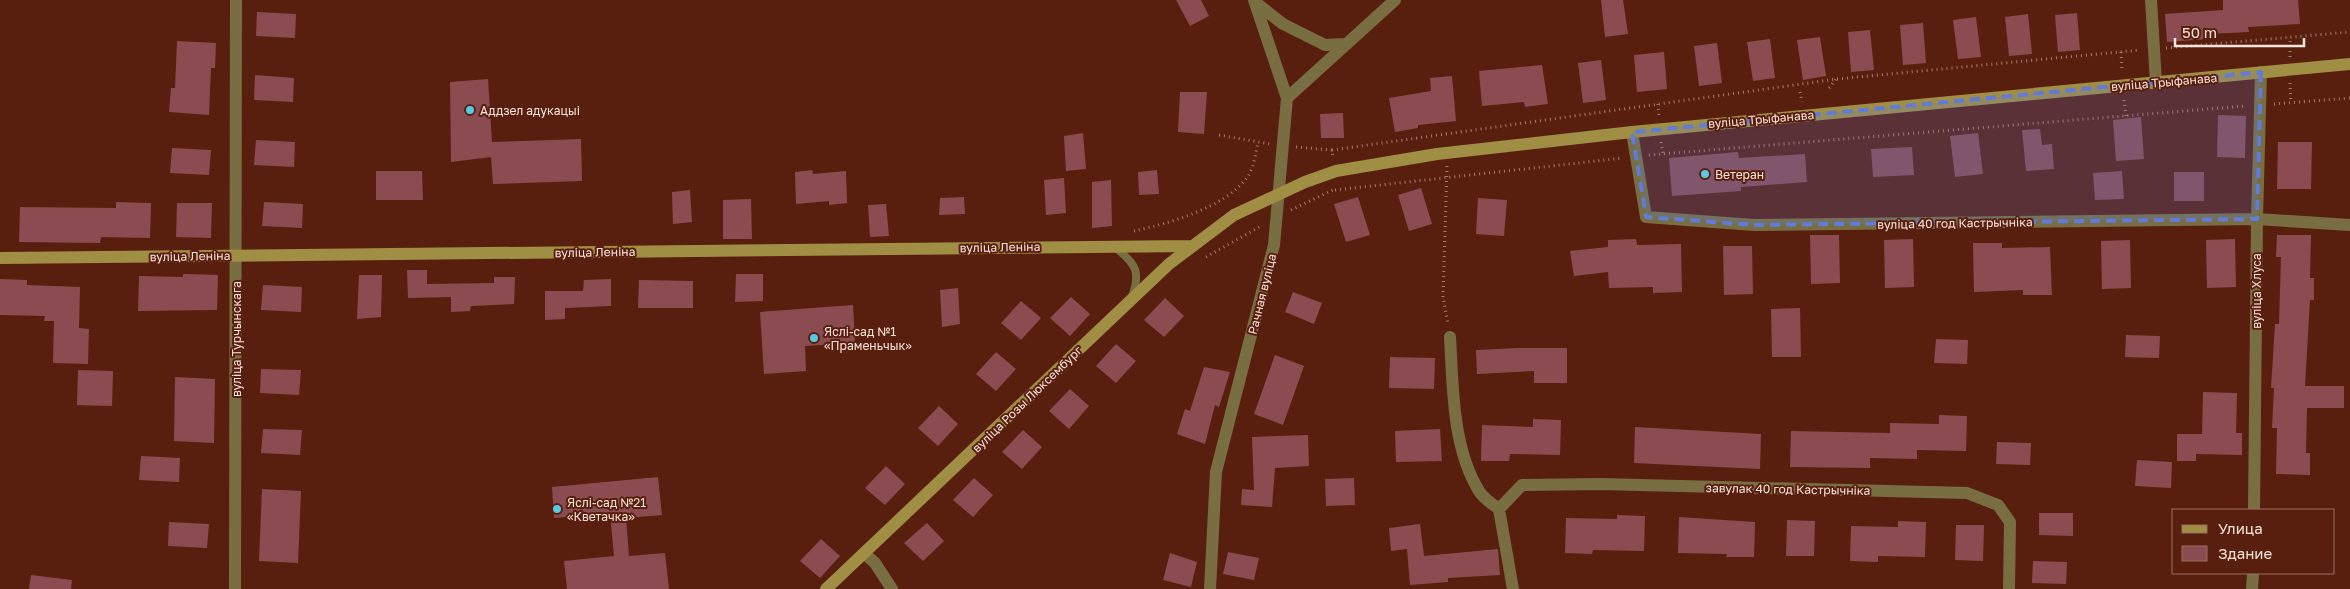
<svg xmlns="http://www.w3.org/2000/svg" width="2350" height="589" viewBox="0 0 2350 589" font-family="'Golos Text',sans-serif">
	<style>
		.building { fill: #8a4c50 }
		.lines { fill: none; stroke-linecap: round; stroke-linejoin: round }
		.path { stroke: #a57b6f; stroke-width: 3; stroke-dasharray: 1 4; stroke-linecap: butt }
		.lane { stroke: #796e41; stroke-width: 8 }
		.street { stroke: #796e41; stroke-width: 12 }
		.secondary { stroke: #a08e44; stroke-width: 12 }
		.marked { fill: #607bda; fill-opacity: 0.2; stroke: #607bda; stroke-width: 4; stroke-dasharray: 10 6; stroke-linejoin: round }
		.poi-dot { fill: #58c9e4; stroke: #591f0e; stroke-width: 2 }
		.labels { text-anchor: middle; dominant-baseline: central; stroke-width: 4; stroke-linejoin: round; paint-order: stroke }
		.street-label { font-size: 12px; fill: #fbe4dd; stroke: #591f0e }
		.poi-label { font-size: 12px; fill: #fbe4dd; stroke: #591f0e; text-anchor: start }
	</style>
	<rect width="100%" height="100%" fill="#591f0e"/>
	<path class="building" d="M1176,0h25l8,16 -19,10z
		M1601,0h22l5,34 -23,3z
		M2223,0h75l2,24 -52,3 1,5 -41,2v5l-41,3 -2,-28 58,-4z
		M257,12l39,2 -1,24 -39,-2z
		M2077,13l3,37 -22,2 -3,-37z
		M2028,14l4,40 -23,2 -4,-39z
		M1976,17l5,40 -23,2 -5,-39z
		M1923,23l3,40 -23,2 -3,-40z
		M1870,30l4,40 -23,2 -3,-40z
		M1820,37l6,39 -23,4 -6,-40z
		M1770,39l5,39 -22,3 -6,-39z
		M177,41l39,2 -1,25h-4l-2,47 -40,-3 2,-24h4z
		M1717,43l5,40 -23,3 -5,-40z
		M1664,52l3,37 -30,3 -3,-37z
		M1601,60l5,40 -23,3 -5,-40z
		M1542,65l6,39 -23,3 -1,-5 -42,4 -3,-35z
		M255,75l39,3 -1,24 -39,-2z
		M1452,76l4,45 -38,4v3l-23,4 -6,-34 42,-7 -1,-13z
		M488,79l4,63 89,-3 1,42 -89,3 -2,-27 -40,5 -1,-80z
		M1180,92h27l-3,42 -26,-2z
		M1343,113l1,25h-23l-1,-24z
		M2218,115l28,1 -1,42 -28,-1z
		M2141,117l3,42 -28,2 -3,-41z
		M2040,129l2,16 10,-1 2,25 -28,2 -4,-41z
		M1083,133l3,36 -20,2 -2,-35z
		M1978,133l5,41 -28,3 -5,-41z
		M256,140l39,2 -1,25 -40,-2z
		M2278,142h34l-1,47h-34z
		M1912,147l2,28 -41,2 -2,-28z
		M172,148l39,2 -2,25 -39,-2z
		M1738,152l1,6 66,-4 2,28 -66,5v4l-69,5 -3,-38z
		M812,170l1,4 33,-3 1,32 -18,2v-4l-33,3 -1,-32z
		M1157,170l2,24 -20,1 -1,-23z
		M376,171h46l1,29h-47z
		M2122,171l2,28 -29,1 -2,-27z
		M2174,172h30v29h-30z
		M1064,178l2,35 -20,2 -2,-35z
		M1111,180l1,46 -20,2v-46z
		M1421,188l11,36 -23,7 -11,-36z
		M690,190l2,32 -19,2 -1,-32z
		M964,197l1,17 -26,1 1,-17z
		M1358,197l12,38 -24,7 -12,-38z
		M1478,198l29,2 -3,36 -28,-2z
		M751,199l1,40h-29v-39z
		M116,202l35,1 -1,35 -49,-1 -1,6 -81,-1 1,-35 96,1z
		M264,202l39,2 -1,24 -40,-2z
		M177,203h35l-1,35 -35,-1z
		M886,204l3,32 -19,1 -2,-32z
		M1810,235h29l1,48 -29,1z
		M2277,235h34l-1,43h4v22h-4l-5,86h39v22h-37l-1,45h4v22l-34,-1 1,-46h-5l2,-40h-3l4,-64h4l2,-67h-5z
		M1636,239l1,6 44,-1 1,48 -29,1v-6l-44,1 -1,-16 -34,4 -4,-25 38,-4v-7z
		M1913,239l1,48 -29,1 -1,-48z
		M2235,239l1,48 -29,1 -1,-48z
		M2130,240l1,48 -29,1 -1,-48z
		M1973,243h29v5l48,-1 2,48h-29v-5l-49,2z
		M1723,246h29l1,48 -29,1z
		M407,270h20v14l67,-1v-6h21l-1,27 -43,2 -1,5 -19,1v-15l-43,1z
		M183,274l35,1 -1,35 -79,1 1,-35 44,1z
		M736,274h27v27l-28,1z
		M359,275h23l-1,42 -24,2z
		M0,279l27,1v5l53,2 -1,41 10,1 -1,35 -35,-1 1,-42h-10l1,-5 -45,-1z
		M611,279v27l-46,2v11l-20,1v-29h38l1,-11z
		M639,280l54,1v27h-55z
		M263,285l39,2 -1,25 -40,-2z
		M958,288l2,36 -18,3 -2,-37z
		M1293,292l29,11 -8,21 -29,-12z
		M1071,297l19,17 -20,22 -20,-18z
		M1165,298l19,18 -20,21 -20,-17z
		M1021,301l20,17 -20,22 -20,-17z
		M853,305l2,38 -50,3 1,25 -42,3 -4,-62z
		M1800,308l1,49h-29l-1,-48z
		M2126,335l34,1 -1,22 -34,-1z
		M1936,339l32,1 -1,24 -33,-1z
		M1116,344l20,17 -20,22 -20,-17z
		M1518,348h49v35h-33v-12l-57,3 -1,-24z
		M996,352l20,17 -20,22 -20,-17z
		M1275,355l29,11 -21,59 -29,-11z
		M1390,357l45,1 -1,31 -45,-1z
		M1204,367l26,5 -11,35 -4,-2 -10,39 -28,-10 8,-25 5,2z
		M261,369l40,1 -2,25 -39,-2z
		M78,370l35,1 -1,35 -35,-1z
		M175,377l40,2 -1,64 -40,-2z
		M1070,389l19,17 -20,23 -20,-18z
		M2203,392l34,1 -1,40h6v22l-46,-1v7h-19v-27h25z
		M939,406l19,18 -20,22 -20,-18z
		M1939,415l28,1 -1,35 -49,-1v9l-47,-1v10l-80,-1 1,-36 99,2v-10l49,1z
		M1533,419l28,1 -1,35 -50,-1 -1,7h-28l1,-36 51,2z
		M1635,427l126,7 -1,35 -126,-6z
		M263,429l39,1 -2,25 -39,-2z
		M1440,429l2,32 -46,1 -1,-31z
		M1023,430l19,17 -20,22 -20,-17z
		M1308,435l1,31 -34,2 -3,39 -31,-2 1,-16 12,1 -2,-53z
		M1997,442l34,1 -1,22 -34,-1z
		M141,456l39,2 -1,24 -40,-2z
		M2137,460l35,2 -1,26 -36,-2z
		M886,466l19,18 -20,21 -20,-17z
		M658,477l4,38 -36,3 3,38 36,-3 4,36h-102l-3,-28 50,-5 -4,-43 -56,5 -2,-31z
		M974,478l19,17 -20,22 -20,-17z
		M1354,478l1,27 -29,1 -1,-27z
		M262,489l39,2 -3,72 -39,-2z
		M2039,513h34v23l-34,-1z
		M1617,515l28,1 -1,35 -51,-1 -1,4 -27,-1 1,-35 51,1z
		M1679,517l76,5 -1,35h-28l1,-3 -49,-1z
		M1787,520l28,1 -1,35h-28z
		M1898,521l28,1 -1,35 -47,-1v6l-28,-1 1,-35 47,1z
		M169,522l40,2 -2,24 -39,-2z
		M927,523l17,18 -21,20 -19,-18z
		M1420,524l4,32 74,-7 2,26 -52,3v4l-38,3 -3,-36 -16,2 -2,-23z
		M1956,525h28l-1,36 -28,-1z
		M821,539l19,17 -20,22 -20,-17z
		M1228,552l31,6 -5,22 -31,-6z
		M1170,553l27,9 -6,25 -28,-7z
		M2033,561l34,1 -1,22 -34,-1z
		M31,575l41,5 -1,9h-42z"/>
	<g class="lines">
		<path class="path" d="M2166,48l184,-16
			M2121,52l1,19
			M2290,57v-20
			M2290,83l1,20
			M1829,88l7,-9
			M1800,92l2,10
			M2124,100l2,16
			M1658,104l1,12
			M2274,104l76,-6
			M1219,135l51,9
			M1661,142l2,12
			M1296,147l36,3 1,8
			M1332,150l505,-71 303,-29
			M1649,155l596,-49
			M1447,166l-4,131 5,27
			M1335,190l288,-32
			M1291,210l44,-21
			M1134,231c36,-8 93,-24 114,-55 6,-9 8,-24 10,-34
			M1206,257l55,-31"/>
		<path class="lane" d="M1116,248c20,16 25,24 16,49"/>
		<path class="street" d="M2151,0l5,83
			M1255,2l28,22 42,21 22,-1
			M1287,98l108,-98
			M1632,132l14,85 108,8 503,-6 93,6
			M1450,337c3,50 2,110 29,154 4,7 13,13 20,18
			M2254,510l3,-291 4,-147
			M865,554l10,9 17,26
			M235,589l1,-589
			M1210,589l6,-117 58,-227 13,-147 -33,-98
			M1513,589l-14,-80 23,-24 78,-1 367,9 31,12 12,17 -1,67
			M2252,589l1,-16"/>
		<path class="secondary" d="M0,258l1191,-12
			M826,589l343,-325 65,-49 71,-33 31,-11 101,-17 195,-22 718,-68"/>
	</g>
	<path class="marked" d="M2261,72l-4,147 -503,6 -108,-8 -14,-85z"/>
	<g class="poi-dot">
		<circle cx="470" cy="110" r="5"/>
		<circle cx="1705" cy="174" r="5"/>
		<circle cx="814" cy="338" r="5"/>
		<circle cx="557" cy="509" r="5"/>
	</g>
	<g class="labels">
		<g class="street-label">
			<text transform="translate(2164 82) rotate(-5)">вуліца Трыфанава</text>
			<text transform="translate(1761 119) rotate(-5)">вуліца Трыфанава</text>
			<text transform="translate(1955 223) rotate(-1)">вуліца 40 год Кастрычніка</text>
			<text transform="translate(1000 247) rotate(-1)">вуліца Леніна</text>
			<text transform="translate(595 252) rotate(-1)">вуліца Леніна</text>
			<text transform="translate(190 256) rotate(-1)">вуліца Леніна</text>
			<text transform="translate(2256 291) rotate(-90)">вуліца Хлуса</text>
			<text transform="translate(1262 294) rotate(-76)">Рачная вуліца</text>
			<text transform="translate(236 339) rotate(-90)">вуліца Турчынскага</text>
			<text transform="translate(1027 399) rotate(-44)">вуліца Розы Люксембург</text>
			<text transform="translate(1788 489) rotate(1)">завулак 40 год Кастрычніка</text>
		</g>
		<g class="poi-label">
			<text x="480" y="110">Аддзел адукацыі</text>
			<text x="1715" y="174">Ветеран</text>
			<text x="824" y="331">Яслі-сад №1<tspan x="824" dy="14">«Праменьчык»</tspan></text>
			<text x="567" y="502">Яслі-сад №21<tspan x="567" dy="14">«Кветачка»</tspan></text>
		</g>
	</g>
	<rect x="2172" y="509" width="162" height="65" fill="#591f0e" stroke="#9a6e61"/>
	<rect x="2182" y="525" width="25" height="8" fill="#a08e44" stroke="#9a6e61"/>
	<text x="2218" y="534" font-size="15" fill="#fbe4dd">Улица</text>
	<rect x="2182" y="546" width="25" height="15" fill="#8a4c50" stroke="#9a6e61"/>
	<text x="2218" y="559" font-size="15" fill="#fbe4dd">Здание</text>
	<path d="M2175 38v8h129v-8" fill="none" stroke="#fbe4dd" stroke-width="2.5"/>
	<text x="2182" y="38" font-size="15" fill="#fbe4dd" stroke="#591f0e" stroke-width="4" paint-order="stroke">50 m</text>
</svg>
